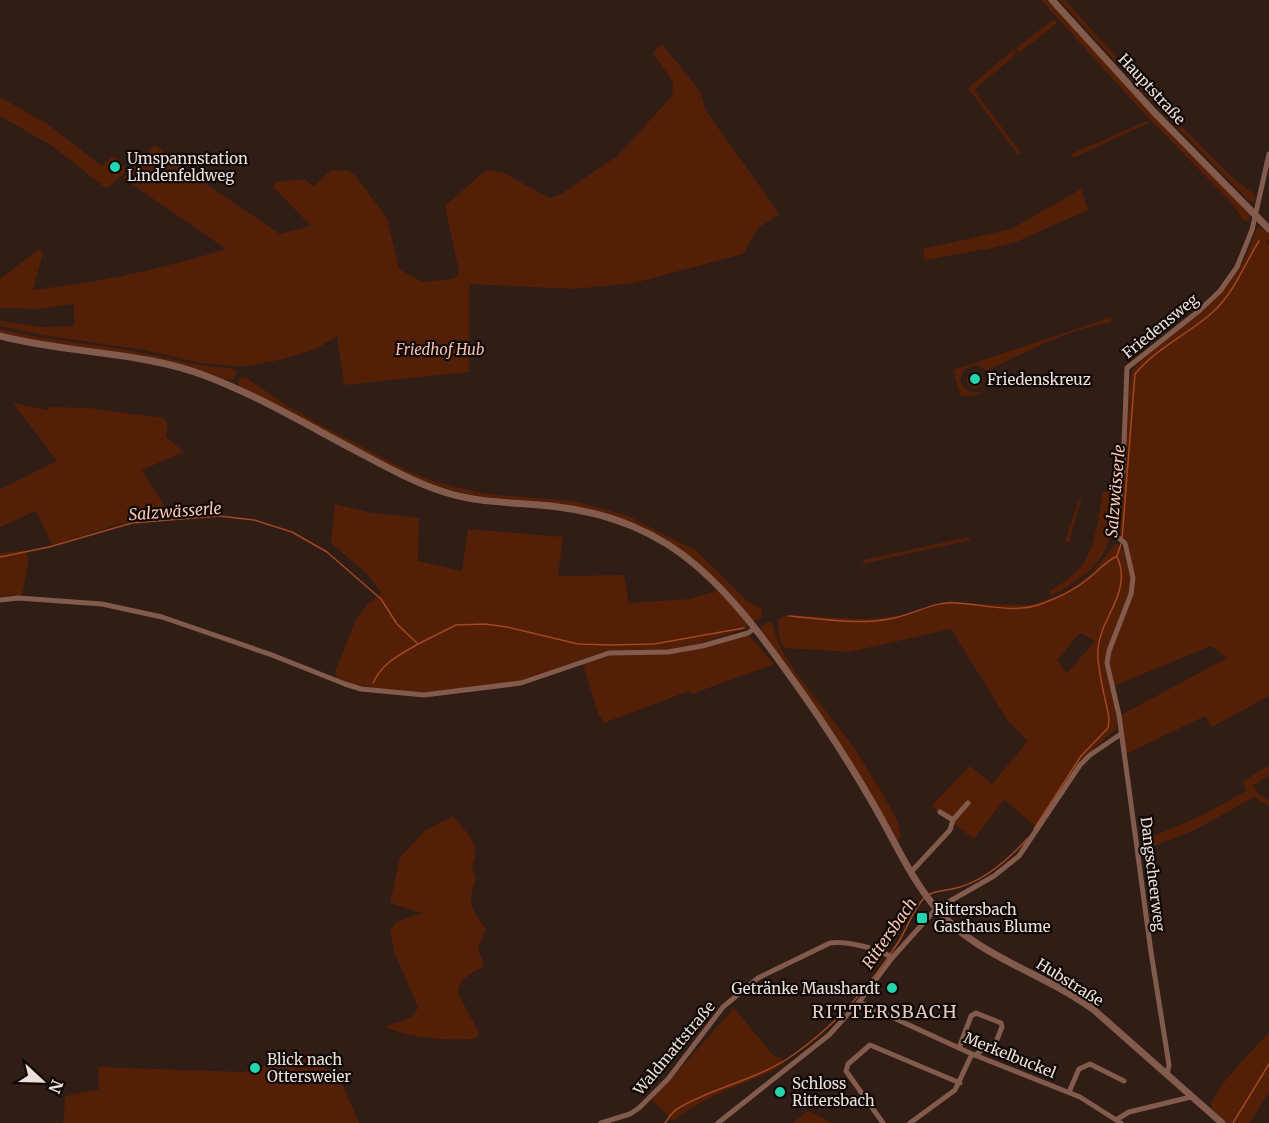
<svg xmlns="http://www.w3.org/2000/svg" width="1269" height="1123" viewBox="0 0 1269 1123" font-family="Merriweather,serif">
	<style>
		.green { fill: #541f07; fill-rule: evenodd }
		.lines { fill: none; stroke-linecap: round; stroke-linejoin: round }
		.stream { stroke: #a24822; stroke-width: 1.5 }
		.minor { stroke: #835b4c; stroke-width: 5 }
		.tertiary { stroke: #835b4c; stroke-width: 7 }
		.poi-dot { fill: #23d5af; stroke: #110907; stroke-width: 2 }
		.labels { text-anchor: middle; dominant-baseline: central; stroke-width: 4.5; stroke-linejoin: round; paint-order: stroke }
		.street-label { font-size: 15px; fill: #ece0db; stroke: #110907 }
		.poi-label { font-size: 15px; fill: #ece0db; stroke: #110907; text-anchor: start }
		.park-label { font-size: 15px; font-style: italic; fill: #f2c0ad; stroke: #110907 }
		.water-label { font-size: 16px; font-style: italic; fill: #fac7b4; stroke: #110907 }
		.quarter-label { font-size: 18px; letter-spacing: 1.5px; fill: #e2cac1; stroke: #110907 }
	</style>
	<rect width="100%" height="100%" fill="#2f1d16"/>
	<path class="green" d="M1041,0h6l117,127 84,84 2,4 -1,6 -6,-1 -12,-18 -81,-82z
		M1059,0h6l86,95 82,83 22,17v6l-5,1 -93,-95z
		M1054,19l3,4 -38,30 -3,-5z
		M662,44l38,47 6,20 72,101v3l-20,13 -15,26 -109,29 -60,6 -103,-5 -2,3v85l-125,13 -7,-49 -21,13 -32,10 -42,8 -40,-4 -58,-13 -102,-15 -42,-9v-5l43,6 31,-1v-22l-34,5 -40,-1v-29l39,-30 4,4 -10,37c66,-8 130,-21 193,-41l-103,-71 32,-33 41,32 84,57 31,-8 -38,-39 3,-5 29,-3 8,8 18,-17 18,1 7,5 31,42 12,51 23,13 31,-3 5,-4 1,-4 -14,-65 41,-36 18,3 45,25 12,-4 56,-38 55,-60 1,-14 -20,-29z
		M1014,49l2,5 -42,36 47,63 -3,2 -50,-67z
		M0,97l49,28 53,41 11,-10 15,13 -21,20 -55,-43 -52,-30z
		M1147,121l2,2 -76,35 -2,-4z
		M1081,189l7,21 -72,32 -24,6 -67,12 -2,-11 88,-20z
		M1258,226l11,7v8l-2,-1 -1,2 3,4v450l-57,31 -7,-11 -79,38 -5,-39 106,-57 -16,-12 -97,40 -5,-25 2,-10 23,-60 -6,-36v-14l-7,-4 -2,-12 7,-62 3,-72 3,-20 11,-13 60,-48 20,-19 20,-28z
		M1112,317l-2,6c-41,5 -87,31 -124,48l-6,-5c-7,-1 -13,0 -17,6 -13,20 29,33 25,2l6,-2c-6,17 -14,28 -34,23l-7,-25z
		M0,329c44,11 89,14 133,22 33,6 64,16 97,17l4,1 3,4 -3,6 -6,1 -37,-13 -40,-10 -111,-16 -40,-8z
		M967 380a8 8 0 1 1 16 0a8 8 0 1 1-16 0Z
		M242,377l6,2 38,26 31,18 91,48 28,11 50,12 87,7 53,14 69,35 51,50 16,9v7l-4,4h-6c-48,-63 -112,-108 -193,-116 -37,-4 -75,-4 -112,-15 -34,-10 -64,-27 -95,-44 -38,-20 -75,-40 -113,-59l-1,-5z
		M13,403l35,7 1,-3 40,1 74,10 5,6 -2,13 18,15 -42,18 30,48 -52,6 -68,21 -16,-34 -36,16v-38l57,-28z
		M1119,489c-8,60 -12,77 -68,107l-2,-5c9,-5 19,-11 27,-19 20,-19 22,-55 27,-80z
		M1082,496l-13,47 -4,-2 15,-44z
		M335,504l32,8 52,6 -1,43 44,10 6,-42 95,8 -5,39 66,-1 5,28 61,-4 28,-9 29,33v5l-55,18 -25,4 -63,2 -83,29 -96,12 -46,-4 -34,-6 -8,-5 -2,-6 22,-55 12,-14 13,-10 -17,-21 -34,-29z
		M969,537l2,3 -109,24 2,-4z
		M1116,543l7,5 8,31 -2,14 -24,70 12,51v14l-37,33 -43,66 -33,-27 -30,39 -43,-33 39,-40 22,18 36,-43 -20,-20 -57,-92 -102,23 -65,-4 -5,-10 -1,-17 4,-4 6,-2 72,4 23,-1 20,-3 48,-14 25,3 55,1 28,-10 16,-9 16,-12zM1080,633l15,8 -28,32 -10,-13z
		M25,550l4,9 -7,36 -22,1v-43z
		M769,621l4,4c5,34 49,79 70,108 16,21 30,44 43,67 6,12 16,24 14,38l-2,3 -62,-105 -75,-106 1,-4z
		M749,635l25,29 -82,30 -3,-3 -85,32 -6,-10 -15,-48 25,-10 60,-1 39,-7z
		M1269,765v10l-16,11 6,8 10,7v6l-15,-10 -59,33 -54,21 -1,-10c38,-14 73,-30 107,-51l-5,-8z
		M453,816c14,18 29,27 19,51l4,13c-10,25 -4,28 10,49l-8,19 6,18c-11,7 -26,12 -26,27l21,40 -2,5c-22,4 -73,0 -92,-12 13,-4 28,-5 33,-19l-23,-53 -5,-23 6,-9 26,-9 -32,-10 10,-46 26,-27z
		M734,1008l39,47 8,3 3,5c-13,11 -28,14 -43,21 -26,11 -46,20 -68,37l-22,-22 24,-25z
		M1269,1032v60l-19,31h-23c-4,-4 -16,-10 -16,-17 1,-16 46,-60 58,-74z
		M310,1052l33,34 16,37h-298l3,-3 1,-24 34,-7 -1,-22 145,5z
		M808,1111l25,12h-41z"/>
	<g class="lines">
		<path class="stream" d="M1122,539l13,-165c21,-26 54,-40 79,-63 21,-20 30,-46 45,-70
			M0,557l49,-10 83,-24 87,-7 35,4 38,12 35,20 54,47 16,25 21,20 38,-19 29,-1 22,3 71,17 31,1 45,-1 90,-16
			M789,616c32,3 68,9 100,3 22,-3 44,-18 66,-16 28,1 59,11 86,1 17,-6 34,-14 48,-26 10,-8 16,-16 28,-22l4,-12
			M373,683c10,-21 25,-27 45,-39
			M1034,829l47,-73 27,-28 1,-9c-3,-19 -13,-53 -11,-70 2,-32 35,-56 19,-93
			M928,895c10,-6 21,-4 32,-8 27,-8 49,-28 68,-49
			M665,1123c4,-5 7,-11 12,-14 36,-22 81,-29 116,-54 42,-29 79,-71 106,-114 8,-13 14,-31 25,-43
			M1233,1123l36,-59"/>
		<path class="minor" d="M0,600l18,-2 84,6 60,13 110,38 73,29 16,5 63,6 97,-12 88,-30 59,-1 34,-6 46,-13 7,-5
			M940,812l13,8
			M911,872l39,-42 3,-10 15,-17
			M859,1002l113,52 108,43 41,26
			M959,1048l12,-32 5,-3 25,10 1,4 -8,20 -12,3 -7,5
			M1167,1075l2,-10 -18,-113 -32,-237 -12,-52 2,-12 22,-57 2,-16 -8,-35 -10,-8 8,-65 4,-102 73,-58 20,-19 17,-24 15,-37 17,-76
			M1069,1092l10,-23 11,-5 34,17
			M1116,1120l13,-8 62,-15
			M601,1123l29,-9 9,-6 29,-29 55,-72 35,-29 72,-35c15,-2 50,5 62,15
			M718,1123l111,-88 30,-33 33,-44 44,-49 58,-33 25,-20 61,-91 10,-10 31,-21
			M883,1123l-37,-52 2,-7 22,-19 90,38
			M910,1123l45,-33 17,-36"/>
		<path class="tertiary" d="M1052,0l102,112 115,117
			M0,336c68,18 141,15 206,40 55,21 106,52 158,79 26,14 52,28 80,37 37,12 76,10 114,15 52,6 102,26 141,61 33,29 59,63 84,98 32,44 62,89 89,136 21,35 37,74 63,105 41,50 108,65 159,103l128,113"/>
	</g>
	<g class="poi-dot">
		<circle cx="115" cy="167" r="6"/>
		<circle cx="975" cy="379" r="6"/>
		<rect x="916" y="912" width="12" height="12" rx="3"/>
		<circle cx="892" cy="988" r="6"/>
		<circle cx="255" cy="1068" r="6"/>
		<circle cx="780" cy="1092" r="6"/>
	</g>
	<g class="labels">
		<g class="street-label">
			<text transform="translate(1152 89) rotate(47)">Hauptstraße</text>
			<text transform="translate(1160 326) rotate(-39)">Friedensweg</text>
			<text transform="translate(1153 874) rotate(83)">Dangscheerweg</text>
			<text transform="translate(1070 982) rotate(32)">Hubstraße</text>
			<text transform="translate(674 1048) rotate(-50)">Waldmattstraße</text>
			<text transform="translate(1010 1055) rotate(22)">Merkelbuckel</text>
		</g>
		<g class="poi-label">
			<text x="127" y="158">Umspannstation<tspan x="127" dy="17">Lindenfeldweg</tspan></text>
			<text x="987" y="379">Friedenskreuz</text>
			<text x="934" y="909">Rittersbach<tspan x="934" dy="17">Gasthaus Blume</tspan></text>
			<text x="880" y="988" text-anchor="end">Getränke Maushardt</text>
			<text x="267" y="1059">Blick nach<tspan x="267" dy="17">Ottersweier</tspan></text>
			<text x="792" y="1083">Schloss<tspan x="792" dy="17">Rittersbach</tspan></text>
		</g>
		<g class="park-label">
			<text x="440" y="349">Friedhof Hub</text>
		</g>
		<g class="water-label">
			<text transform="translate(1115 491) rotate(-85)">Salzwässerle</text>
			<text transform="translate(175 511) rotate(-4)">Salzwässerle</text>
			<text transform="translate(889 933) rotate(-55)">Rittersbach</text>
		</g>
		<g class="quarter-label">
			<text x="885" y="1011">RITTERSBACH</text>
		</g>
	</g>
	<g transform="translate(42 1081) rotate(112)" stroke="#110907" stroke-width="4.5" paint-order="stroke">
	<path d="M0-4.5L10 22L0 15L-10 22Z" fill="#ece0db"/>
	<text y="-9" font-size="16" font-weight="bold" text-anchor="middle" fill="#ece0db">N</text>
	</g>
</svg>
